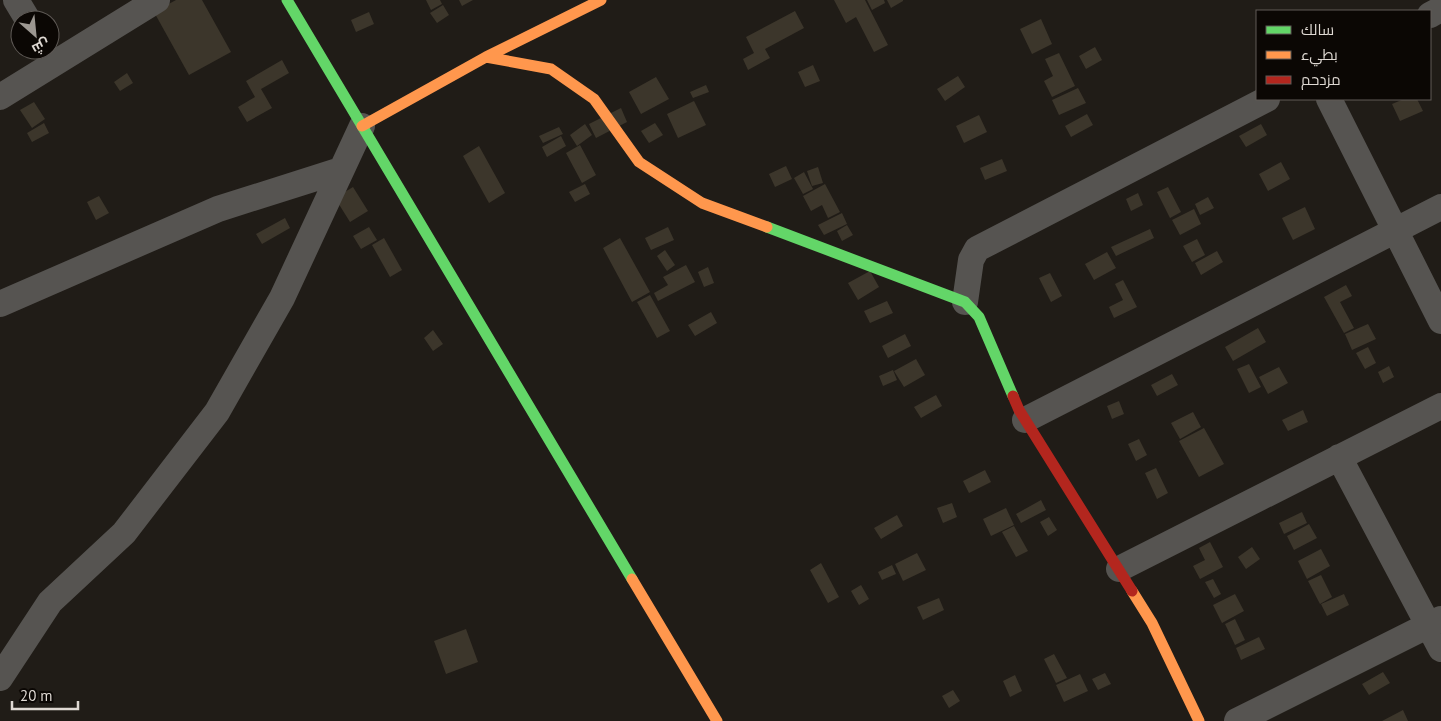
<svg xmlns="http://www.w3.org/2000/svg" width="1441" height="721" viewBox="0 0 1441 721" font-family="'PT Sans',Cairo,sans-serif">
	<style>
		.building { fill: #3c362b }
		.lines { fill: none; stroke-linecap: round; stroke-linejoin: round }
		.street { stroke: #565451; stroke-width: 26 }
		.fast { stroke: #63d668; stroke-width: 11 }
		.slow { stroke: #ff974d; stroke-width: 11 }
		.jam { stroke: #b3261e; stroke-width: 11 }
	</style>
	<rect width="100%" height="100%" fill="#201c17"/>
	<path class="building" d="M176,0h26l29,52 -42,23 -35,-63z
		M426,0h14l2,4 -11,6z
		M459,0h14l-11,6z
		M834,0h31l23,45 -14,7 -18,-35 -10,6z
		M867,0h17l1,3 -13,7z
		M887,0h16v1l-12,7z
		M443,5l6,10 -12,8 -7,-10z
		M795,11l9,17 -39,21 5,9 -22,12 -5,-11 11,-6 -8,-16z
		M369,12l5,12 -18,8 -5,-12z
		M1041,19l11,25 -20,10 -12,-25z
		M1095,47l7,13 -16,9 -7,-13z
		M1059,53l16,33 -23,11 -8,-16 9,-5 -8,-17z
		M282,60l7,13 -28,16 11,19 -25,14 -9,-15 17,-10 -9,-16z
		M813,65l7,16 -15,6 -7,-15z
		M127,73l6,10 -13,8 -6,-9z
		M958,76l7,11 -20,14 -8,-12z
		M656,77l13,22 -28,15 -12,-22z
		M706,85l3,7 -16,6 -3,-6z
		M1078,88l8,15 -27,12 -7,-15z
		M1404,99h13l6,12 -23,10 -8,-17z
		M694,101l12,24 -28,13 -11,-24z
		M34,102l11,17 -13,9 -12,-18z
		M621,108l6,14 -31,16 -7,-14z
		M1087,114l6,11 -22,12 -6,-11z
		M979,115l8,17 -23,11 -8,-17z
		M44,123l5,10 -17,9 -5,-9z
		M655,123l8,12 -14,8 -8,-12z
		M585,124l7,11 -15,11 -7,-11z
		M1261,124l6,11 -21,12 -7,-11z
		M559,127l4,7 -20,9 -4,-7z
		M561,136l5,10 -19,11 -5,-10z
		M580,145l16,30 -14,8 -16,-30z
		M479,146l26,47 -16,10 -26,-47z
		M1002,159l5,12 -22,9 -5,-12z
		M1281,162l9,17 -22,12 -9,-17z
		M786,166l6,13 -17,8 -6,-13z
		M818,167l5,16 -11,3 -5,-15z
		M804,172l9,17 -10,5 -9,-16z
		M585,184l5,10 -15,8 -6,-10z
		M825,184l15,28 -12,6 -6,-13 -11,6 -8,-15z
		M353,187l15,24 -18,11 -15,-24z
		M1168,187l13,25 -11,6 -13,-26z
		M1138,193l5,12 -12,6 -5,-12z
		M99,196l10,17 -13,7 -9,-18z
		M1208,197l6,11 -14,7 -5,-11z
		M1305,207l10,22 -22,11 -11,-22z
		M1194,209l7,15 -21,11 -8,-15z
		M842,213l5,11 -23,11 -6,-10z
		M285,218l5,10 -28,16 -6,-10z
		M847,225l6,10 -11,6 -5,-10z
		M369,227l8,13 -16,9 -8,-13z
		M668,227l6,13 -23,10 -6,-12z
		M1150,229l4,9 -38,18 -5,-9z
		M384,238l18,32 -12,7 -18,-32z
		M620,238l30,54 -18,10 -29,-54z
		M1197,239l8,16 -13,7 -9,-16z
		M665,250l10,15 -8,6 -10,-15z
		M1217,251l6,11 -22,13 -6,-12z
		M1107,252l9,16 -22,12 -9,-16z
		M686,265l9,17 -37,19 -4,-8 14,-8 -5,-8z
		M708,267l6,16 -10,4 -6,-15z
		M870,271l9,16 -21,13 -10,-17z
		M1050,273l12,23 -11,6 -12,-24z
		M1123,280l14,27 -23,11 -5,-11 14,-7 -8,-16z
		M1346,285l6,11 -12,6 14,26 -10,5 -20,-36z
		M650,295l20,36 -13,7 -20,-36z
		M887,301l6,12 -23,10 -6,-12z
		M711,312l6,11 -22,13 -7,-11z
		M1368,324l8,15 -24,11 -7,-16z
		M1258,328l8,14 -33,19 -8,-14z
		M433,330l10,14 -10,7 -9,-13z
		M905,334l6,12 -23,12 -6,-12z
		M1368,347l8,16 -11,6 -9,-16z
		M916,359l9,16 -21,12 -10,-16z
		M1249,364l12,23 -12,6 -12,-24z
		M1389,366l5,11 -11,6 -5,-11z
		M1279,367l9,16 -20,11 -9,-17z
		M893,370l4,10 -14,6 -4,-10z
		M1172,374l6,11 -21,11 -6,-11z
		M936,395l6,11 -21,12 -7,-11z
		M1119,401l5,13 -12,5 -5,-13z
		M1303,410l5,12 -20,9 -6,-11z
		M1193,412l8,15 -21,12 -9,-16z
		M1204,428l20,36 -25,13 -20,-36z
		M1139,439l8,16 -11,6 -8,-17z
		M1156,468l12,25 -11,6 -12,-26z
		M985,470l6,12 -22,11 -6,-12z
		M1041,500l5,10 -25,13 -5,-9z
		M952,503l5,14 -14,6 -6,-15z
		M1006,508l8,17 -23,11 -8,-17z
		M1302,512l5,11 -23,11 -5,-11z
		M897,515l6,11 -22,13 -7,-11z
		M1049,517l8,13 -9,6 -8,-14z
		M1309,524l8,14 -23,12 -7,-14z
		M1014,526l14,25 -12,6 -14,-25z
		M1210,542l13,25 -23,12 -7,-13 12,-6 -6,-12z
		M1252,547l8,12 -14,10 -8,-12z
		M1321,549l9,17 -23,13 -9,-18z
		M917,553l9,17 -23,11 -8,-17z
		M821,563l18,34 -11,6 -18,-33z
		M892,565l4,9 -14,6 -4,-8z
		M1321,575l11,22 -12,7 -12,-23z
		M1213,579l8,15 -7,4 -9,-16z
		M861,585l8,14 -10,6 -8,-14z
		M1235,594l9,17 -22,12 -9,-18z
		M1344,594l5,11 -22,11 -6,-12z
		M939,598l5,12 -21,10 -6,-13z
		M1235,619l10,21 -10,5 -10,-21z
		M466,629l12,33 -32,12 -12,-33z
		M1259,637l6,12 -24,11 -5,-12z
		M1054,654l13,24 -11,5 -12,-24z
		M1383,672l7,11 -21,12 -7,-11z
		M1105,673l6,11 -13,6 -6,-11z
		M1080,674l8,17 -24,11 -8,-17z
		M1015,675l7,16 -12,6 -7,-16z
		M953,690l7,11 -11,7 -7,-12z
		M1403,710l5,11h-26z"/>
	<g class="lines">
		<path class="street" d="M16,0l12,20
			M1430,15l11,-6
			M0,97l157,-97
			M1329,99l112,222
			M965,302l6,-42 6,-11 290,-150
			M0,304l218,-95 123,-39
			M1025,420l416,-213
			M1339,457l102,192
			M1119,569l322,-163
			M0,678l50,-76 74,-69 93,-121 65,-114 80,-172
			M1237,721l204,-102"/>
		<path class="fast" d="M287,0l345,579
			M767,227l198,75 14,15 34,79"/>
		<path class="slow" d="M486,57l65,12 43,30 45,63 63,41 65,24
			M362,126l124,-69 115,-57
			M632,579l85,142
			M1132,591l20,32 47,98"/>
		<path class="jam" d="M1013,396l6,14 113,181"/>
	</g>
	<rect x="1256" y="10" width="175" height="90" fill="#0b0704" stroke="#605b57"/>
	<rect x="1266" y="26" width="25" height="8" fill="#63d668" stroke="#605b57"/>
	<text x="1301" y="35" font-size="15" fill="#dfd9d3">سالك</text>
	<rect x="1266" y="51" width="25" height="8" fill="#ff974d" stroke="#605b57"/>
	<text x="1301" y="60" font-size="15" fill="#dfd9d3">بطيء</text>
	<rect x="1266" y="76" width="25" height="8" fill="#b3261e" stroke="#605b57"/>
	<text x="1301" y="85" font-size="15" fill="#dfd9d3">مزدحم</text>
	<g transform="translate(35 35) rotate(153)"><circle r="24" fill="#0b0704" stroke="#605b57"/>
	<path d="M0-4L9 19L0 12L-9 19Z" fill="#9c9791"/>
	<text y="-8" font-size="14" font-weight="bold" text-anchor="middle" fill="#dfd9d3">ش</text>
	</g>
	<path d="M12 701v8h66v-8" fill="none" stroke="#dfd9d3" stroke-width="2.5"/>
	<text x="20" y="701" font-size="15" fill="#dfd9d3" stroke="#0b0704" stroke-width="4" paint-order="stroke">20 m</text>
</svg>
